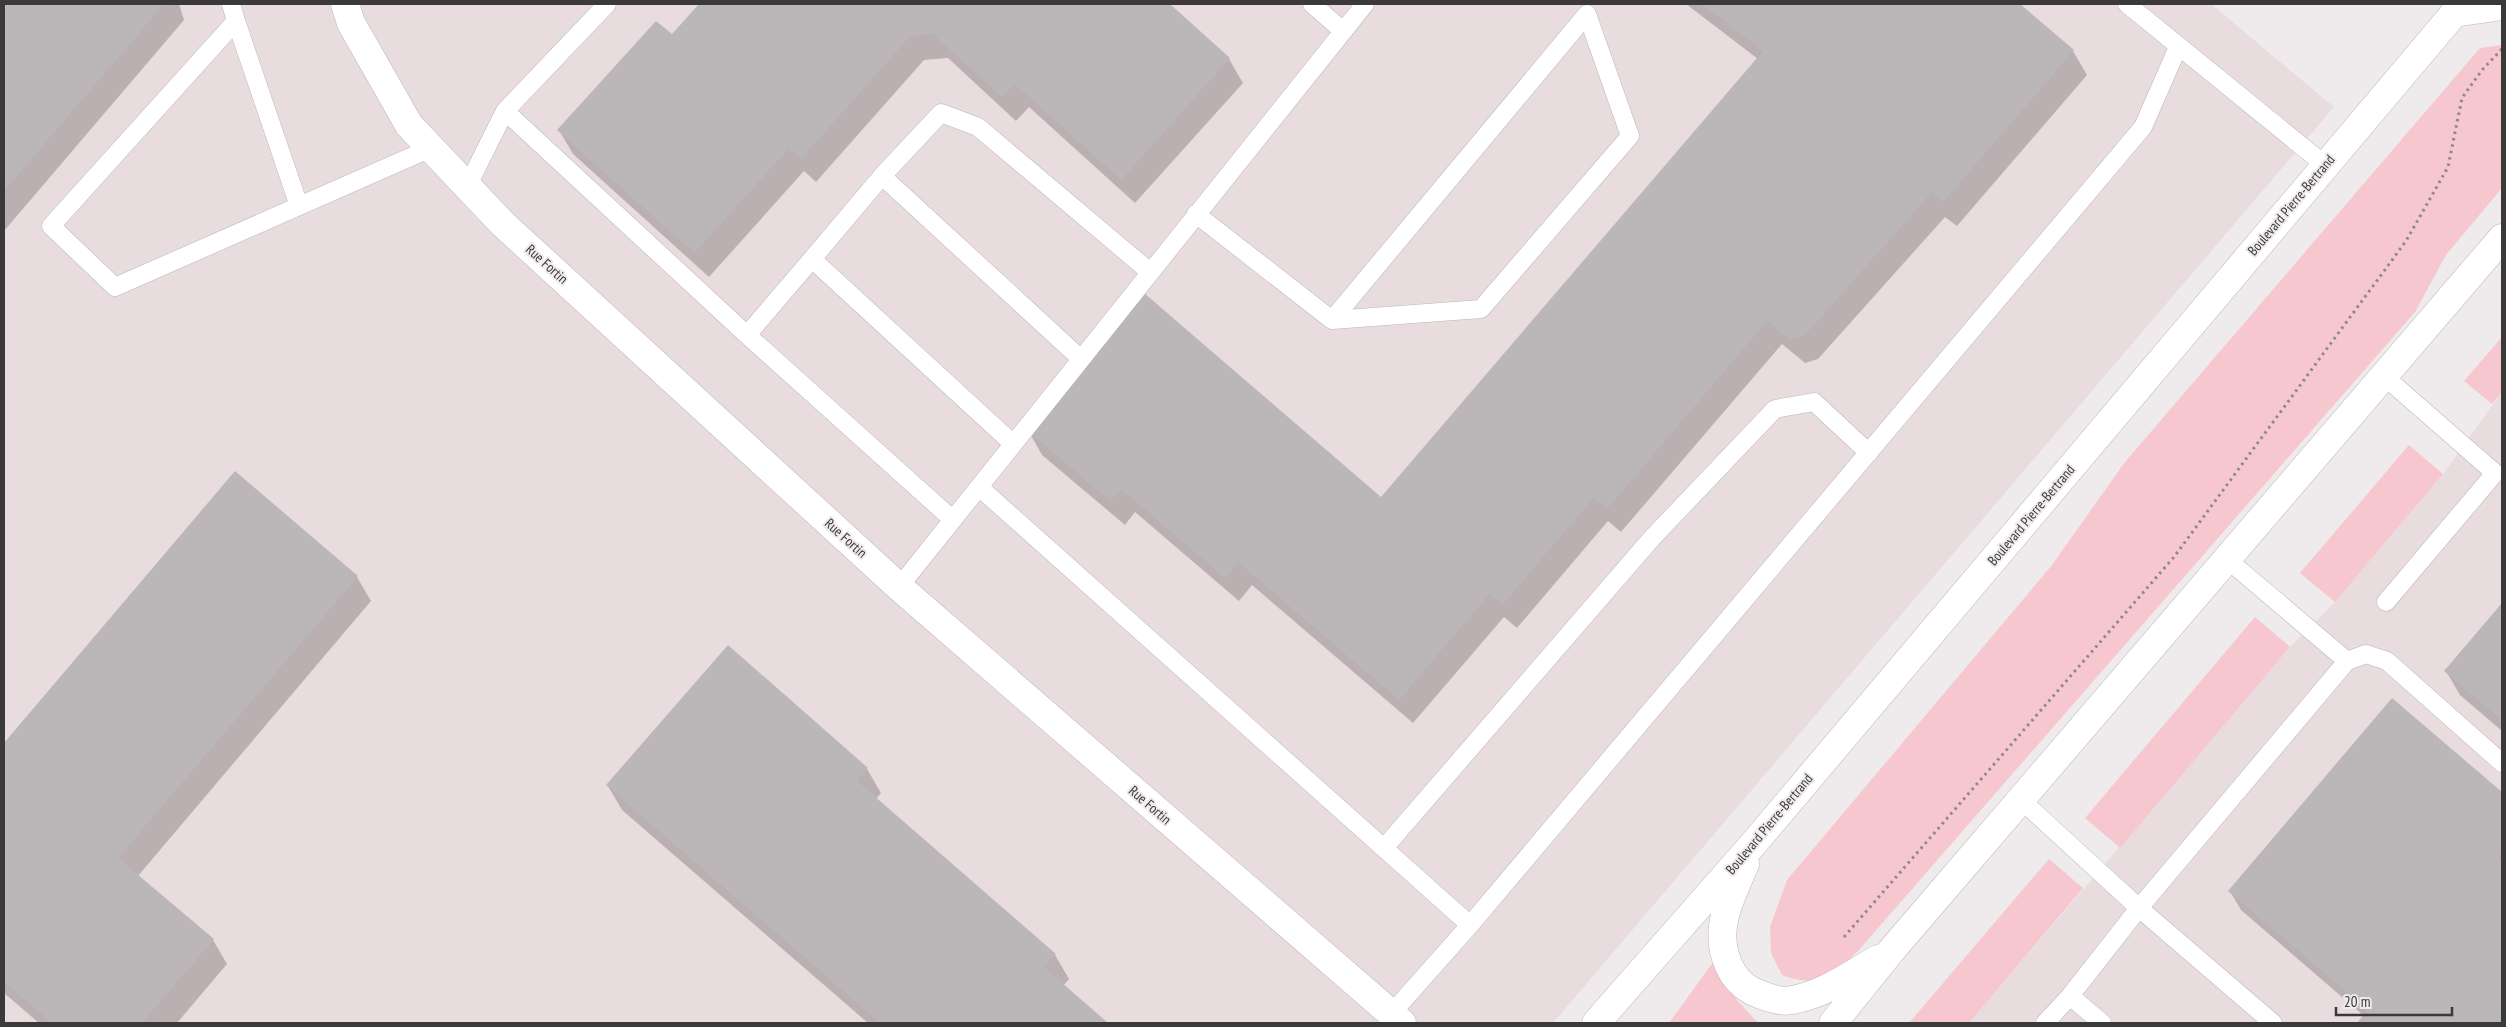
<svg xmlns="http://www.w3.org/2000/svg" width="2506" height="1027" viewBox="0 0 2506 1027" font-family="'PT Sans Narrow',sans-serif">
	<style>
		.built { fill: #e9dcde }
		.green { fill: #f7c7cf }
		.shadow { fill: #0003 }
		.building { fill: #bbb6b7 }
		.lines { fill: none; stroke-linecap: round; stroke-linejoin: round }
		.lane-casing { stroke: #bbb7b7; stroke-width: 19 }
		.street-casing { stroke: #bbb7b7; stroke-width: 29 }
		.secondary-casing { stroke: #bbb7b7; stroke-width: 29 }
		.path { stroke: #8d898a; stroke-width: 3; stroke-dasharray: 2.5 4; stroke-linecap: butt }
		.lane { stroke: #fff; stroke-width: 18 }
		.street { stroke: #fff; stroke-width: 28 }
		.secondary { stroke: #fff; stroke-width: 28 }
		.labels { text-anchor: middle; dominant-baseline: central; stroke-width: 4; stroke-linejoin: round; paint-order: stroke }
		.street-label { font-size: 14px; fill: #3b3939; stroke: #efeaeb }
	</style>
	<rect width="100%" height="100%" fill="#efeaeb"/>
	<path class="built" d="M4,4h2207l123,103 -781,916h-1549z
		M2502,392v631h-533l321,-376 45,-45 108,-128z"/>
	<path class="green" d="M2502,45v143l-56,67 -31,57 -557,639c-8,7 -16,18 -25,24 -14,9 -37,6 -51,0l-11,-22 -1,-26 17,-47 265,-315 73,-103 355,-414z
		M2502,337v55l-10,12 -28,-23z
		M2409,445l34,29 -108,128 -35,-29z
		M2255,617l35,30 -170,201 -35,-30z
		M2049,859l34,29 -114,135h-60z
		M1722,950l14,49 22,24h-89z"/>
	<path class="shadow" d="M4,4h175l5,16 -180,211z
		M701,4h467l61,55 14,24 -108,120 -106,-96 -13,14 -68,-63 -24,2 -108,122 -12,-11 -95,106 -136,-123 -14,-24 113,-94z
		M1686,4h332l55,47 14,24 -130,151 -12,-9 -127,142 -13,4 -23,-19 -161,188 -13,-11 -91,107 -13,-11 -91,106 -161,-138 -13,16 -104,-89 -10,13 -83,-70 -14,-25 353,68 377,-439z
		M235,472l122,105 14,24 -233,275 75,64 14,24 -50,59h-138l-35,-30v-248z
		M2502,605v126l-42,-36 -14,-24z
		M728,647l139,122 14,24 -5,6 179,156 14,24 -6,7 43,37h-238l-246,-213 -14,-24z
		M2392,699l110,94v230h-143l5,-7 -123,-106 -11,-19z"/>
	<path class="building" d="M4,4h160l-160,187z
		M699,4h471l60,54 -109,122 -106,-96 -13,13 -69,-63 -23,2 -109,123 -12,-11 -95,105 -137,-123 99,-109 16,13z
		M1702,4h318l54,46 -131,152 -12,-9 -126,142 -15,4 -23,-18 -160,188 -13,-12 -91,107 -13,-11 -91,107 -161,-138 -13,16 -104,-89 -11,12 -83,-71 117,-137 237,204 382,-446z
		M235,471l123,105 -240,282 96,81 -72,84h-90l-48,-41v-239z
		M2502,603v117l-58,-49z
		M728,645l140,123 -11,13 199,173 -12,13 64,56h-228l-274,-238z
		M2392,698l110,94v60l-4,5 4,4v162h-145l11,-13 -140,-119z"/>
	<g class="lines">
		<defs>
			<path id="lane" d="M231,4l5,17 -185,205 64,61 316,-139
				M1312,4l31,27
				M2127,4l198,161
				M236,21l63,185
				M505,111l102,-107
				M882,176l199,183
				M467,187l38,-76 242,224 205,184
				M1196,214l136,106 255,-306 43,122 -149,173 -149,11
				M747,335l65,-76
				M2385,377l110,96 -109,129
				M1013,444l-201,-185 70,-83 59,-63 37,14 172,145
				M979,487l491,438
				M2228,560l119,101 19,-7 21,7 115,102
				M899,587l466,-583
				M2021,800l118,108 208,-247
				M1384,848l268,-310 123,-129 39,-7 55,51
				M1391,1014l79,-89 673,-798 35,-80
				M2045,1023l25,-27
				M2102,1023l-32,-27 69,-88 134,115"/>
			<path id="street" d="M345,4l6,19 58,102 94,99 396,363 503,436"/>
			<path id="secondary" d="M2454,13l48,-7
				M1745,864c-14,34 -33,65 -16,102 5,11 12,19 23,25 11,5 28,12 40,9 31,-5 60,-26 86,-41
				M1596,1023l159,-181 707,-838
				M1833,1023l58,-72 611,-713"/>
		</defs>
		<use href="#lane" class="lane-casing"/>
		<use href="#street" class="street-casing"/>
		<use href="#secondary" class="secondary-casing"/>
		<path class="path" d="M1844,937l330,-380 232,-316 42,-74 14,-69 20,-28 20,-21"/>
		<use href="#lane" class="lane"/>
		<use href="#street" class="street"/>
		<use href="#secondary" class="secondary"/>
	</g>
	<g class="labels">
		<g class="street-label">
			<text transform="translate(2291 205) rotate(-50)">Boulevard Pierre-Bertrand</text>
			<text transform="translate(547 264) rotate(42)">Rue Fortin</text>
			<text transform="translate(2031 515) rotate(-50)">Boulevard Pierre-Bertrand</text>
			<text transform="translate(846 538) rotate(42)">Rue Fortin</text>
			<text transform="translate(1150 805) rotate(41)">Rue Fortin</text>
			<text transform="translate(1769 824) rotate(-50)">Boulevard Pierre-Bertrand</text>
		</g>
	</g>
	<rect width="2506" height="1027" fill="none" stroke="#3b3939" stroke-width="10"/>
	<path d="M2336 1007v8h116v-8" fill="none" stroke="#3b3939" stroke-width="2.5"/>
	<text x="2344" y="1007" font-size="15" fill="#3b3939" stroke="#efeaeb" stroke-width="4" paint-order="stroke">20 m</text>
</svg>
